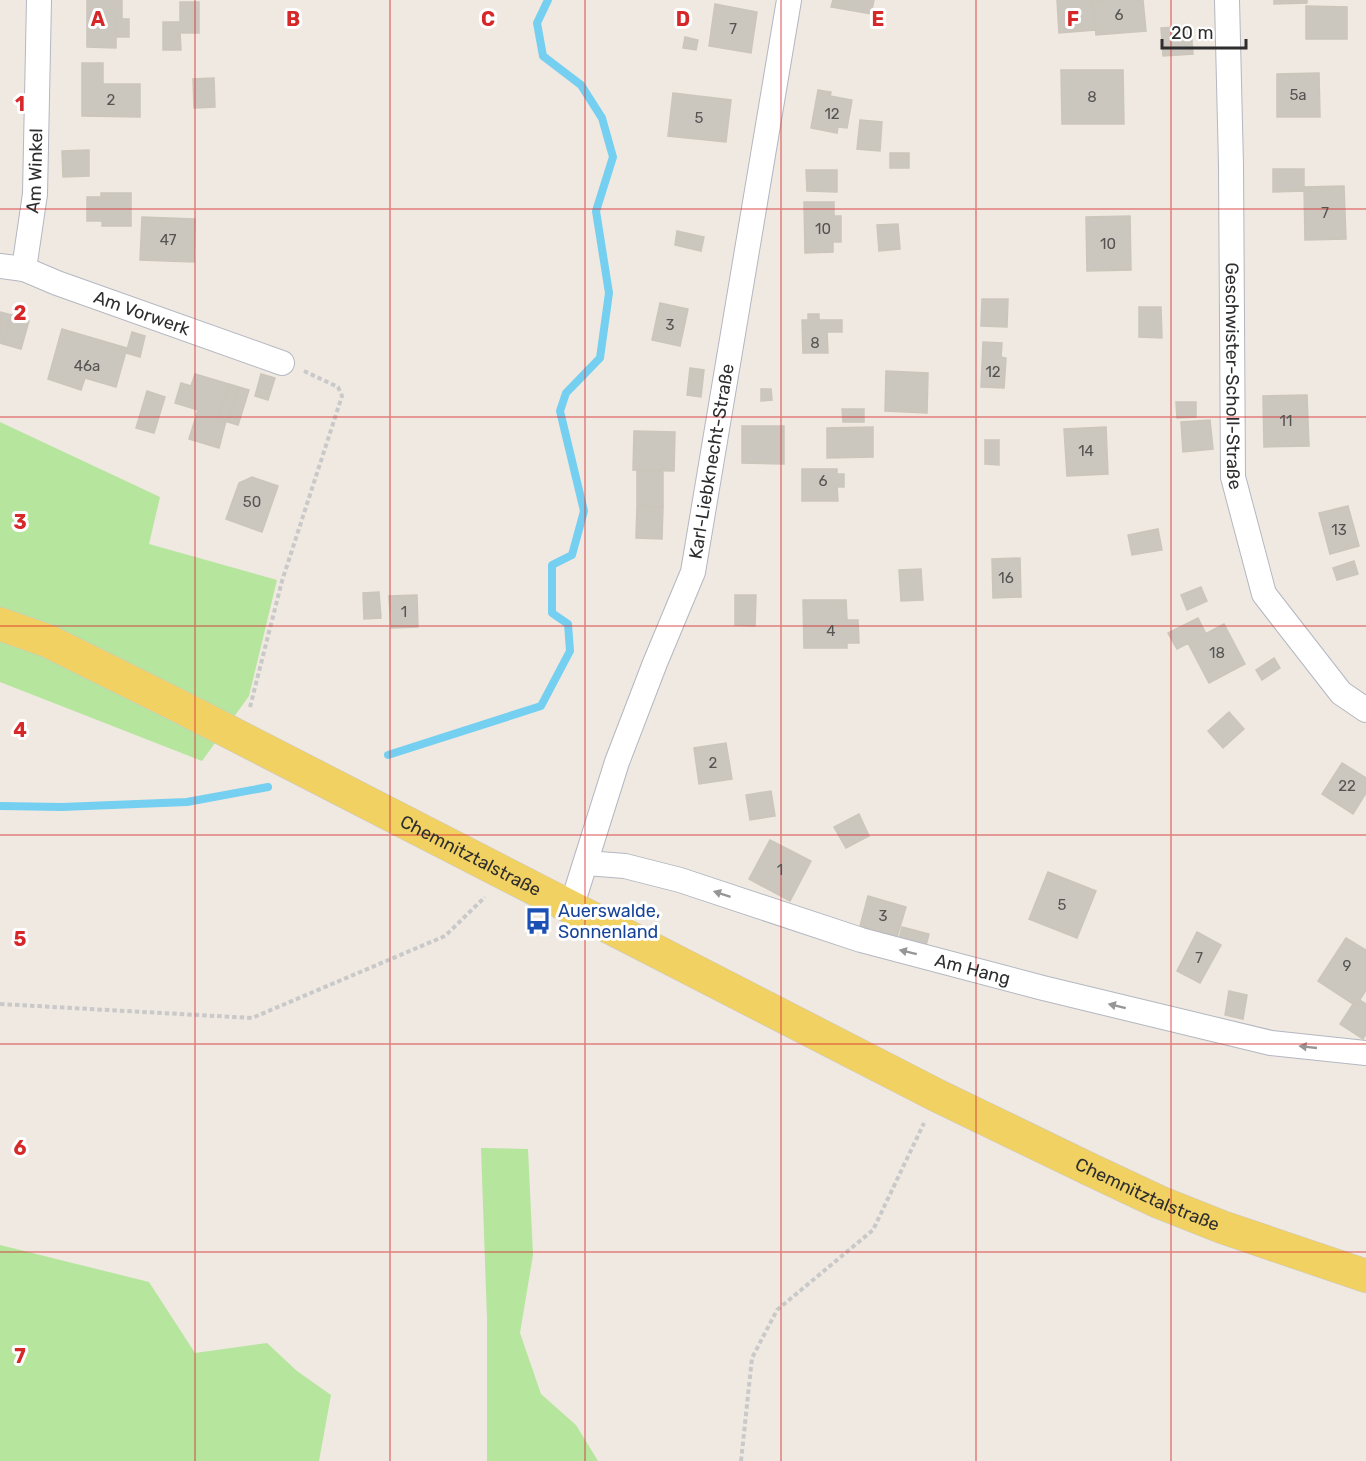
<svg xmlns="http://www.w3.org/2000/svg" width="1366" height="1461" viewBox="0 0 1366 1461" font-family="Rubik,sans-serif">
	<style>
		.green { fill: #b6e59e }
		.lines { fill: none; stroke-linecap: round; stroke-linejoin: round }
		.stream { stroke: #75cff0; stroke-width: 8 }
		.building { fill: #cbc7bf; stroke: #cbc5ba; stroke-width: 1.5 }
		.street-casing { stroke: #b4b7c1; stroke-width: 26 }
		.primary-casing { stroke: #c9c9c9; stroke-width: 34 }
		.path { stroke: #c9c9c9; stroke-width: 4; stroke-dasharray: 4.5 3; stroke-linecap: butt }
		.street { stroke: #fff; stroke-width: 24 }
		.primary { stroke: #f2d163; stroke-width: 33 }
		.oneway { fill: #969696 }
		.grid { fill: none; stroke: #d62828; stroke-width: 1.5; stroke-opacity: 0.55 }
		.labels { text-anchor: middle; dominant-baseline: central; stroke-width: 6; stroke-linejoin: round; paint-order: stroke }
		.number-label { font-size: 15px; fill: #555452 }
		.street-label { font-size: 18px; fill: #2e2e2e; stroke: #fff }
		.transit-label { font-size: 18px; fill: #164399; stroke: #fff; text-anchor: start }
		.grid-label { font-size: 20px; text-anchor: middle; font-weight: bold; fill: #d62828; stroke: #fff; stroke-width: 6; stroke-linejoin: round; paint-order: stroke }
	</style>
	<rect width="100%" height="100%" fill="#efe9e1"/>
	<path class="green" d="M0,422l160,75 -11,47 128,36 -28,116 -47,65 -202,-79z
		M481,1148l47,1 5,106 -13,78 21,61 35,31 22,36h-111v-142z
		M0,1245l149,37 46,71 72,-10 30,28 34,24 -12,66h-319z"/>
	<g class="lines">
		<path class="stream" d="M388,755l153,-49 29,-55 -2,-27 -16,-11v-48l20,-10 12,-44 -24,-100 6,-18 34,-35 9,-65 -13,-82 17,-54 -11,-39 -21,-33 -38,-29 -6,-33 11,-23
			M0,806l62,1 125,-5 81,-15"/>
	</g>
	<path class="building" d="M87,0h35v19h-6v29l-29,-1z
		M833,0h41l-3,14 -40,-7z
		M1057,0h36l2,30 -36,3z
		M1109,0h34l3,31 -50,4 -3,-34z
		M1274,0h33v3l-33,1z
		M180,2h19v31h-19l1,17h-18v-28h17z
		M715,4l42,8 -6,41 -42,-7z
		M1306,6l41,1v32h-41z
		M116,19h13v18h-13z
		M1191,26l2,28 -30,2 -2,-28z
		M685,37l13,3 -2,10 -13,-2z
		M82,63h21v21h37v33l-58,-1z
		M1061,70h62l1,54h-62z
		M1319,73l1,44h-43v-43z
		M214,78l1,29 -21,1 -1,-29z
		M818,90l13,2 -1,4 22,4 -5,28 -9,-1 -1,6 -26,-5z
		M673,93l58,7 -5,42 -58,-6z
		M860,120l22,2 -2,29 -23,-2z
		M89,150v26l-26,1 -1,-26z
		M890,153h19v15h-19z
		M1273,169h31v22l-31,1z
		M806,170h31v22l-30,-1z
		M1344,186l2,53 -41,1 -1,-53z
		M101,193h30v33h-29v-5h-15v-24h14z
		M804,202h30v14h7v26h-8v10l-28,1z
		M1130,216l1,54 -44,1 -1,-54z
		M142,217l53,2 -1,43 -54,-2z
		M898,224l2,25 -21,2 -2,-26z
		M677,231l27,6 -3,14 -26,-6z
		M982,299h26l-1,28 -26,-1z
		M660,303l28,6 -8,37 -28,-6z
		M1139,307h22l1,31 -23,-1z
		M0,312l12,3 -9,29 -3,-1z
		M808,314h11v6h23v12h-15l1,21h-25l-1,-33h6z
		M12,315l17,6 -8,28 -18,-5z
		M62,329l65,19 -11,39 -31,-9 -4,12 -33,-11z
		M132,332l13,4 -5,21 -14,-4z
		M983,342l19,1 -1,14 5,1 -2,30 -23,-1z
		M690,368l14,2 -3,27 -14,-2z
		M886,371l42,2 -1,40 -42,-2z
		M195,374l34,10 -11,35 8,2 -7,27 -30,-9 9,-29 -23,-7 6,-20 10,3z
		M261,374l14,4 -7,22 -13,-4z
		M229,384l10,3 -11,35 -10,-3z
		M239,387l10,3 -11,35 -10,-3z
		M761,389h10l1,11 -11,1z
		M147,391l18,6 -11,36 -18,-5z
		M1307,395l2,51 -45,1 -1,-51z
		M1176,402h20v15l-19,1z
		M842,409h22v13h-21z
		M1210,420l3,29 -30,3 -2,-30z
		M742,426h42v38l-42,-1z
		M873,427v30l-46,1v-30z
		M1106,427l2,47 -41,2 -3,-47z
		M634,431l41,1 -1,39 -41,-1z
		M985,440h14v25l-14,-1z
		M802,469h35v5h7v13h-7l1,14h-36z
		M637,470h26v37l-26,-1z
		M252,477l26,9 -16,46 -36,-13 13,-36z
		M637,506l26,1 -1,32 -26,-1z
		M1348,506l11,40 -29,8 -11,-41z
		M1158,529l4,21 -30,5 -4,-20z
		M1020,558l1,39 -28,1 -1,-39z
		M1354,561l4,13 -21,6 -4,-12z
		M921,569l2,31 -22,1 -2,-31z
		M1201,587l6,14 -20,9 -6,-15z
		M379,592l2,26 -17,1 -1,-26z
		M417,595l1,32 -27,1 -2,-32z
		M735,595h21l-1,31 -20,-1z
		M803,600h43l1,20h11l1,23h-12v5h-43z
		M1198,618l8,16 -29,15 -9,-16z
		M1224,624l21,40 -36,19 -21,-40z
		M1274,658l6,10 -18,12 -6,-10z
		M1229,712l15,17 -21,19 -15,-17z
		M726,743l6,36 -33,5 -5,-36z
		M1342,763l24,15v15l-13,21 -31,-20z
		M771,791l4,25 -25,4 -4,-25z
		M859,814l10,22 -23,12 -12,-21z
		M770,840l41,21 -21,40 -41,-22z
		M1048,872l48,19 -19,47 -48,-19z
		M868,896l38,11 -9,30 -37,-11z
		M902,927l27,7 -4,15 -27,-6z
		M1197,932l24,13 -21,38 -23,-12z
		M1346,938l20,12v40l-10,16 -38,-25z
		M1229,991l18,4 -4,24 -18,-4z
		M1360,1000l6,4v30l-3,5 -23,-15 13,-20 3,2z"/>
	<g class="lines">
		<defs>
			<g id="street">
				<path id="s1" d="M1227,0l4,165 2,312 31,117 77,99 25,17"/>
				<path id="s2" d="M0,266l24,3 33,14 225,80"/>
				<path id="s3" d="M24,269l11,-75 4,-194"/>
				<path id="s4" d="M586,863l39,3 55,14 181,60 182,48 228,55 95,10"/>
				<path id="s5" d="M571,908l46,-146 38,-99 38,-91 96,-572"/>
			</g>
			<g id="primary">
				<path id="s6" d="M0,624l48,17 131,65 759,390 151,73 70,33 63,25 144,49"/>
			</g>
		</defs>
		<use href="#street" class="street-casing"/>
		<use href="#primary" class="primary-casing"/>
		<path class="path" d="M250,707l32,-126 60,-185 -4,-9 -34,-16
			M0,1004l252,14 193,-82 40,-39
			M741,1461l11,-103 25,-48 96,-80 51,-107"/>
		<use href="#street" class="street"/>
		<use href="#primary" class="primary"/>
	</g>
	<defs><path id="oneway-solid" d="M-6-.8H1V-3.2L6.5 0L1 3.2V.8H-6Z" transform="scale(1.5)"/></defs>
	<g class="oneway">
		<use href="#oneway-solid" transform="translate(722 894) rotate(-162)"/>
		<use href="#oneway-solid" transform="translate(908 952) rotate(-166)"/>
		<use href="#oneway-solid" transform="translate(1117 1006) rotate(-166)"/>
		<use href="#oneway-solid" transform="translate(1308 1047) rotate(-174)"/>
	</g>
	<path class="grid" d="M195,0v1461M390,0v1461M585,0v1461M781,0v1461M976,0v1461M1171,0v1461M0,209h1366M0,417h1366M0,626h1366M0,835h1366M0,1044h1366M0,1252h1366"/>
	<defs>
		<symbol id="bus-bare" viewBox="-9 -9 18 18"><path d="M-5-6H5V4H4V6H2V4H-2V6H-4V4H-5ZM-3.5-4V0h7V-4ZM-3.5 1.2v1.5H-2V1.2ZM2 1.2v1.5H3.5V1.2Z" fill="#1a4fb4" stroke="#fff" stroke-width="2.5" paint-order="stroke"/></symbol>
	</defs>
	<g fill-rule="evenodd">
		<use href="#bus-bare" x="519" y="902" width="38" height="38"/>
	</g>
	<g class="labels">
		<g class="number-label">
			<text x="1119" y="15">6</text>
			<text x="733" y="29">7</text>
			<text x="1298" y="95">5a</text>
			<text x="1092" y="97">8</text>
			<text x="111" y="100">2</text>
			<text x="832" y="114">12</text>
			<text x="699" y="118">5</text>
			<text x="1325" y="213">7</text>
			<text x="823" y="229">10</text>
			<text x="168" y="240">47</text>
			<text x="1108" y="244">10</text>
			<text x="670" y="325">3</text>
			<text x="815" y="343">8</text>
			<text x="87" y="366">46a</text>
			<text x="993" y="372">12</text>
			<text x="1286" y="421">11</text>
			<text x="1086" y="451">14</text>
			<text x="823" y="481">6</text>
			<text x="252" y="502">50</text>
			<text x="1339" y="530">13</text>
			<text x="1006" y="578">16</text>
			<text x="404" y="612">1</text>
			<text x="831" y="631">4</text>
			<text x="1217" y="653">18</text>
			<text x="713" y="763">2</text>
			<text x="1347" y="786">22</text>
			<text x="780" y="870">1</text>
			<text x="1062" y="905">5</text>
			<text x="883" y="916">3</text>
			<text x="1199" y="958">7</text>
			<text x="1347" y="966">9</text>
		</g>
		<g class="street-label">
			<text stroke="none"><textPath href="#s3" startOffset="99">Am Winkel</textPath></text>
			<text stroke="none"><textPath href="#s2" startOffset="150">Am Vorwerk</textPath></text>
			<text stroke="none"><textPath href="#s1" startOffset="376">Geschwister-Scholl-Straße</textPath></text>
			<text stroke="none"><textPath href="#s5" startOffset="470">Karl-Liebknecht-Straße</textPath></text>
			<text stroke="none"><textPath href="#s6" startOffset="525">Chemnitztalstraße</textPath></text>
			<text stroke="none"><textPath href="#s4" startOffset="402">Am Hang</textPath></text>
			<text stroke="none"><textPath href="#s6" startOffset="1282">Chemnitztalstraße</textPath></text>
		</g>
		<g class="transit-label">
			<text x="558" y="911">Auerswalde,<tspan x="558" dy="21">Sonnenland</tspan></text>
		</g>
	</g>
	<g class="grid-label">
		<text x="98" y="26">A</text>
		<text x="293" y="26">B</text>
		<text x="488" y="26">C</text>
		<text x="683" y="26">D</text>
		<text x="878" y="26">E</text>
		<text x="1073" y="26">F</text>
		<text x="20" y="111">1</text>
		<text x="20" y="320">2</text>
		<text x="20" y="529">3</text>
		<text x="20" y="737">4</text>
		<text x="20" y="946">5</text>
		<text x="20" y="1155">6</text>
		<text x="20" y="1363">7</text>
	</g>
	<path d="M1162 39v9h84v-9" fill="none" stroke="#2e2e2e" stroke-width="3"/>
	<text x="1171" y="39" font-size="18" fill="#2e2e2e" stroke="#ffffff" stroke-width="4.5" paint-order="stroke">20 m</text>
</svg>
